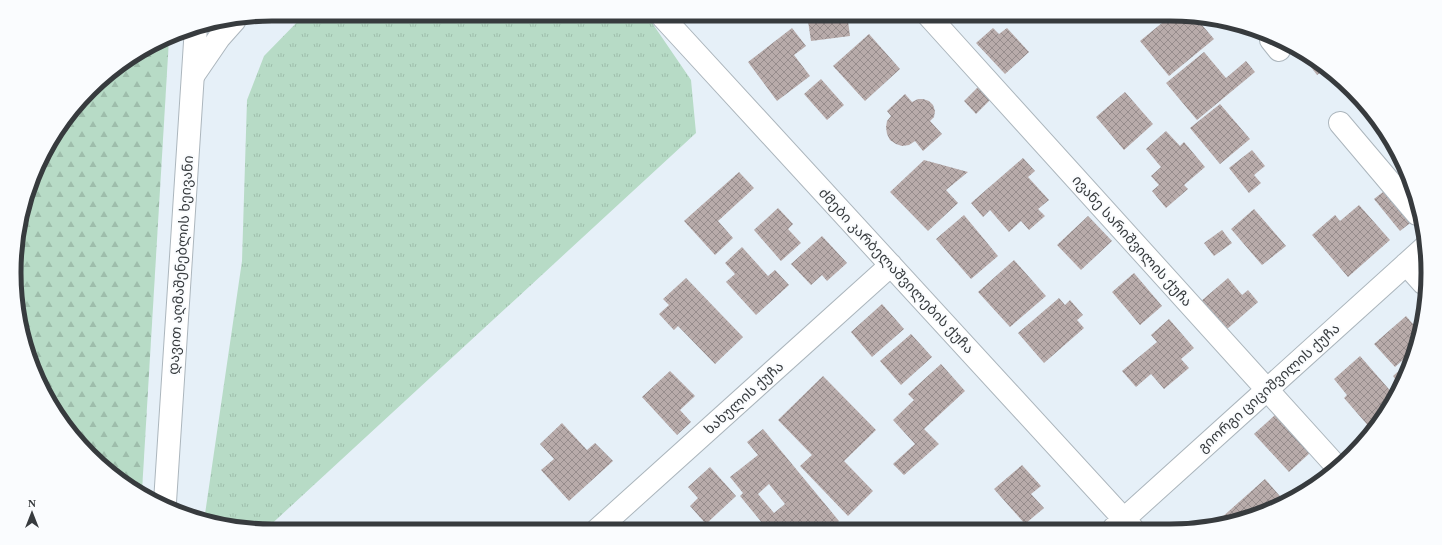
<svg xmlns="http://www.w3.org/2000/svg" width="1442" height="545" viewBox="0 0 1442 545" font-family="'Times New Roman','Noto Sans Georgian',serif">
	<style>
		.grass { fill: url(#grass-tufts) }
		.forest { fill: url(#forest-firs) }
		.building { fill: url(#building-cross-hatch); fill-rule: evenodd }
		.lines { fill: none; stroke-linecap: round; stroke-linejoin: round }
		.minor-casing { stroke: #acb6bd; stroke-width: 24 }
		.highway-casing { stroke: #acb6bd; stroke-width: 24 }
		.minor { stroke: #fff; stroke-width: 22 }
		.highway { stroke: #fff; stroke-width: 22 }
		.labels { text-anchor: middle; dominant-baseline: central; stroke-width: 4; stroke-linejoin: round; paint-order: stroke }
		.street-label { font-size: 14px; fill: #373b3e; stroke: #fafcfe }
		.rim { fill: none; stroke: #373b3e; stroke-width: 5 }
	</style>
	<defs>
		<pattern id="grass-tufts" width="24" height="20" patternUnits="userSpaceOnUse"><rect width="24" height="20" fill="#b7dbc6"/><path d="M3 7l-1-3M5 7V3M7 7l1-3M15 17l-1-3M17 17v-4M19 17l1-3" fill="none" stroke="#9ebdab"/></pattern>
		<pattern id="forest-firs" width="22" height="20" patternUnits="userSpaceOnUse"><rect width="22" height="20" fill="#b7dbc6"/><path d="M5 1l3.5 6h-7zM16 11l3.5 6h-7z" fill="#9ebdab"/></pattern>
		<pattern id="building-cross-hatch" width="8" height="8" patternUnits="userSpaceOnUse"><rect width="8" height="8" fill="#b8abaa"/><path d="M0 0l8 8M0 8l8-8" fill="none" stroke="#968c8c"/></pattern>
	</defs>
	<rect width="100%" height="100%" fill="#e6f0f8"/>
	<path class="grass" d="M305,14h341l45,66 5,53 -431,397 -60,-8 -1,-1 38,-260 5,-161 17,-44z"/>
	<path class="forest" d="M169,39l-27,452 -27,-13 -58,-62 -38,-93 -3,-84 33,-96 53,-65z"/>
	<path class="building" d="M807,14h40l3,22 -39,5z
		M1086,14h18l-10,8z
		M1173,14l23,4 18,21 -45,37 -29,-35z
		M792,28l14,18 -12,9 16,21 -33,25 -29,-39z
		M993,28l6,6 8,-6 22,24 -24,22 -29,-31z
		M869,34l31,35 -35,32 -32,-35z
		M1204,52l22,26 20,-17 9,11 -58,48 -31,-37z
		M1302,55l25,13 -10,7z
		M821,79l23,26 -17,15 -23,-26z
		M978,87l13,12 -15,15 -12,-13z
		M1125,92l28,32 -29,26 -28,-33z
		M905,94l7,8 6,-3h5l6,2 4,4 2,6 -1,6 -4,4 12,13 -19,17 -8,-10 -6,4 -7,1 -6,-2 -6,-4 -3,-6 -1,-7 1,-6 4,-5 -4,-5z
		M1220,104l30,35 -30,25 -30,-36z
		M1166,131l14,15 4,-4 21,25 -21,18 4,4 -22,19 -14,-17 7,-6 -8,-9 10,-9 -15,-18z
		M1252,150l13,16 -11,9 7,8 -12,10 -20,-25z
		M1023,158l12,13 -7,6 21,23 -11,9 7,7 -16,14 -8,-9 -12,11 -19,-22 -7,7 -12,-14z
		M924,160l44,12 -22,18 12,13 -30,28 -38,-39z
		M739,172l15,16 -36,33 15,17 -18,17 -31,-34z
		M1388,188l26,32 -14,11 -26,-32z
		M1359,205l31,35 -42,37 -36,-42 23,-20 5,6z
		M778,208l15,16 -5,5 13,14 -20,18 -27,-31z
		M1254,209l32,37 -24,19 -31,-36z
		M964,215l34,41 -27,23 -35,-40z
		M1088,216l24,25 -31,29 -24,-25z
		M1222,230l10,13 -18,13 -10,-13z
		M822,236l25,27 -20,18 -5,-6 -11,10 -20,-21z
		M742,247l26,29 7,-6 14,15 -33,30 -30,-33 9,-8 -10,-11z
		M1014,260l32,36 -36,31 -32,-35z
		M1134,273l28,33 -22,19 -28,-33z
		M686,278l57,59 -28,27 -37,-38 -4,4 -15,-16 10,-9 -6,-6z
		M1228,278l14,17 6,-5 10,12 -32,28 -26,-28z
		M1059,298l6,7 5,-5 13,15 -6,5 7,8 -40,35 -26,-30z
		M882,304l22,25 -32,28 -21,-25z
		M1406,316l14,16 -1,8 -5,10 -19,17 -21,-23z
		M1169,319l25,29 -13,11 8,9 -25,21 -13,-15 -15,13 -14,-16 35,-29 -6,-7z
		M911,334l21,23 -31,28 -21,-24z
		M1360,356l34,39 -9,21 -14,13 -27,-31 3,-3 -13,-16z
		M1409,362l-9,21 -1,1 -6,-8z
		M941,364l24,27 -41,38 15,15 -35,31 -11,-11 22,-20 -22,-24 21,-20 -6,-6z
		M670,371l25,25 -15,14 11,12 -14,13 -35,-38z
		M823,376l53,54 -32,31 29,30 -25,25 -48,-50 12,-11 -34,-35z
		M1276,414l35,38 -22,20 -35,-38z
		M562,423l25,27 8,-7 18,18 -44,40 -28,-31 13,-11 -14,-15z
		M763,429l76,92 -12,9h-10l-5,-6 -7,6h-37l-28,-34 3,-3 -13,-16 28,-22 -11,-13zM769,484l16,20 -11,9 -16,-19z
		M1022,465l19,21 -10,8 13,14 -19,16 -31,-35z
		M710,467l26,29 -30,28 -16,-18 8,-8 -10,-11z
		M1265,479l21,24 -74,23z"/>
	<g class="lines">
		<defs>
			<path id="minor" d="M660,14l473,515
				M927,14l411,454
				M1271,40l8,10
				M193,76l26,-38 16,-18
				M1340,123l77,91
				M1406,264l17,19
				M1114,528l311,-281
				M597,530l294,-265"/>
			<path id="highway" d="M165,502l31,-475"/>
		</defs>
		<use href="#minor" class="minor-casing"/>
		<use href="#highway" class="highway-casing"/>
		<use href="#minor" class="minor"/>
		<use href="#highway" class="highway"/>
	</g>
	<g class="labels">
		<g class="street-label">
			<text transform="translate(1132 241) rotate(48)">ივანე სარიშვილის ქუჩა</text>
			<text transform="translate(181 265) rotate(-86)">დავით აღმაშენებლის ხეივანი</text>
			<text transform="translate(896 271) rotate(47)">ძმები კარბელაშვილების ქუჩა</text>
			<text transform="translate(1269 388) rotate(-42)">გიორგი ციციშვილის ქუჩა</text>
			<text transform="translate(744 398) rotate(-42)">ხახულის ქუჩა</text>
		</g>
	</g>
	<path d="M0 0H1442V545H0ZM272 21H1170A251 251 0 0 1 1421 272V273A251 251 0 0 1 1170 524H272A251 251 0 0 1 21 273V272A251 251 0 0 1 272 21Z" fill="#fafcfe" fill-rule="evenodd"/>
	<path class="rim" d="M272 21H1170A251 251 0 0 1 1421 272V273A251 251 0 0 1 1170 524H272A251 251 0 0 1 21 273V272A251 251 0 0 1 272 21Z"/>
	<g transform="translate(32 513)" stroke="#fafcfe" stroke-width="3" paint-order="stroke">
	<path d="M0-3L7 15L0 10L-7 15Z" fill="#373b3e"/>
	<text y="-6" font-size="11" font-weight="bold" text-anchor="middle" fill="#373b3e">N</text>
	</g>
</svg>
